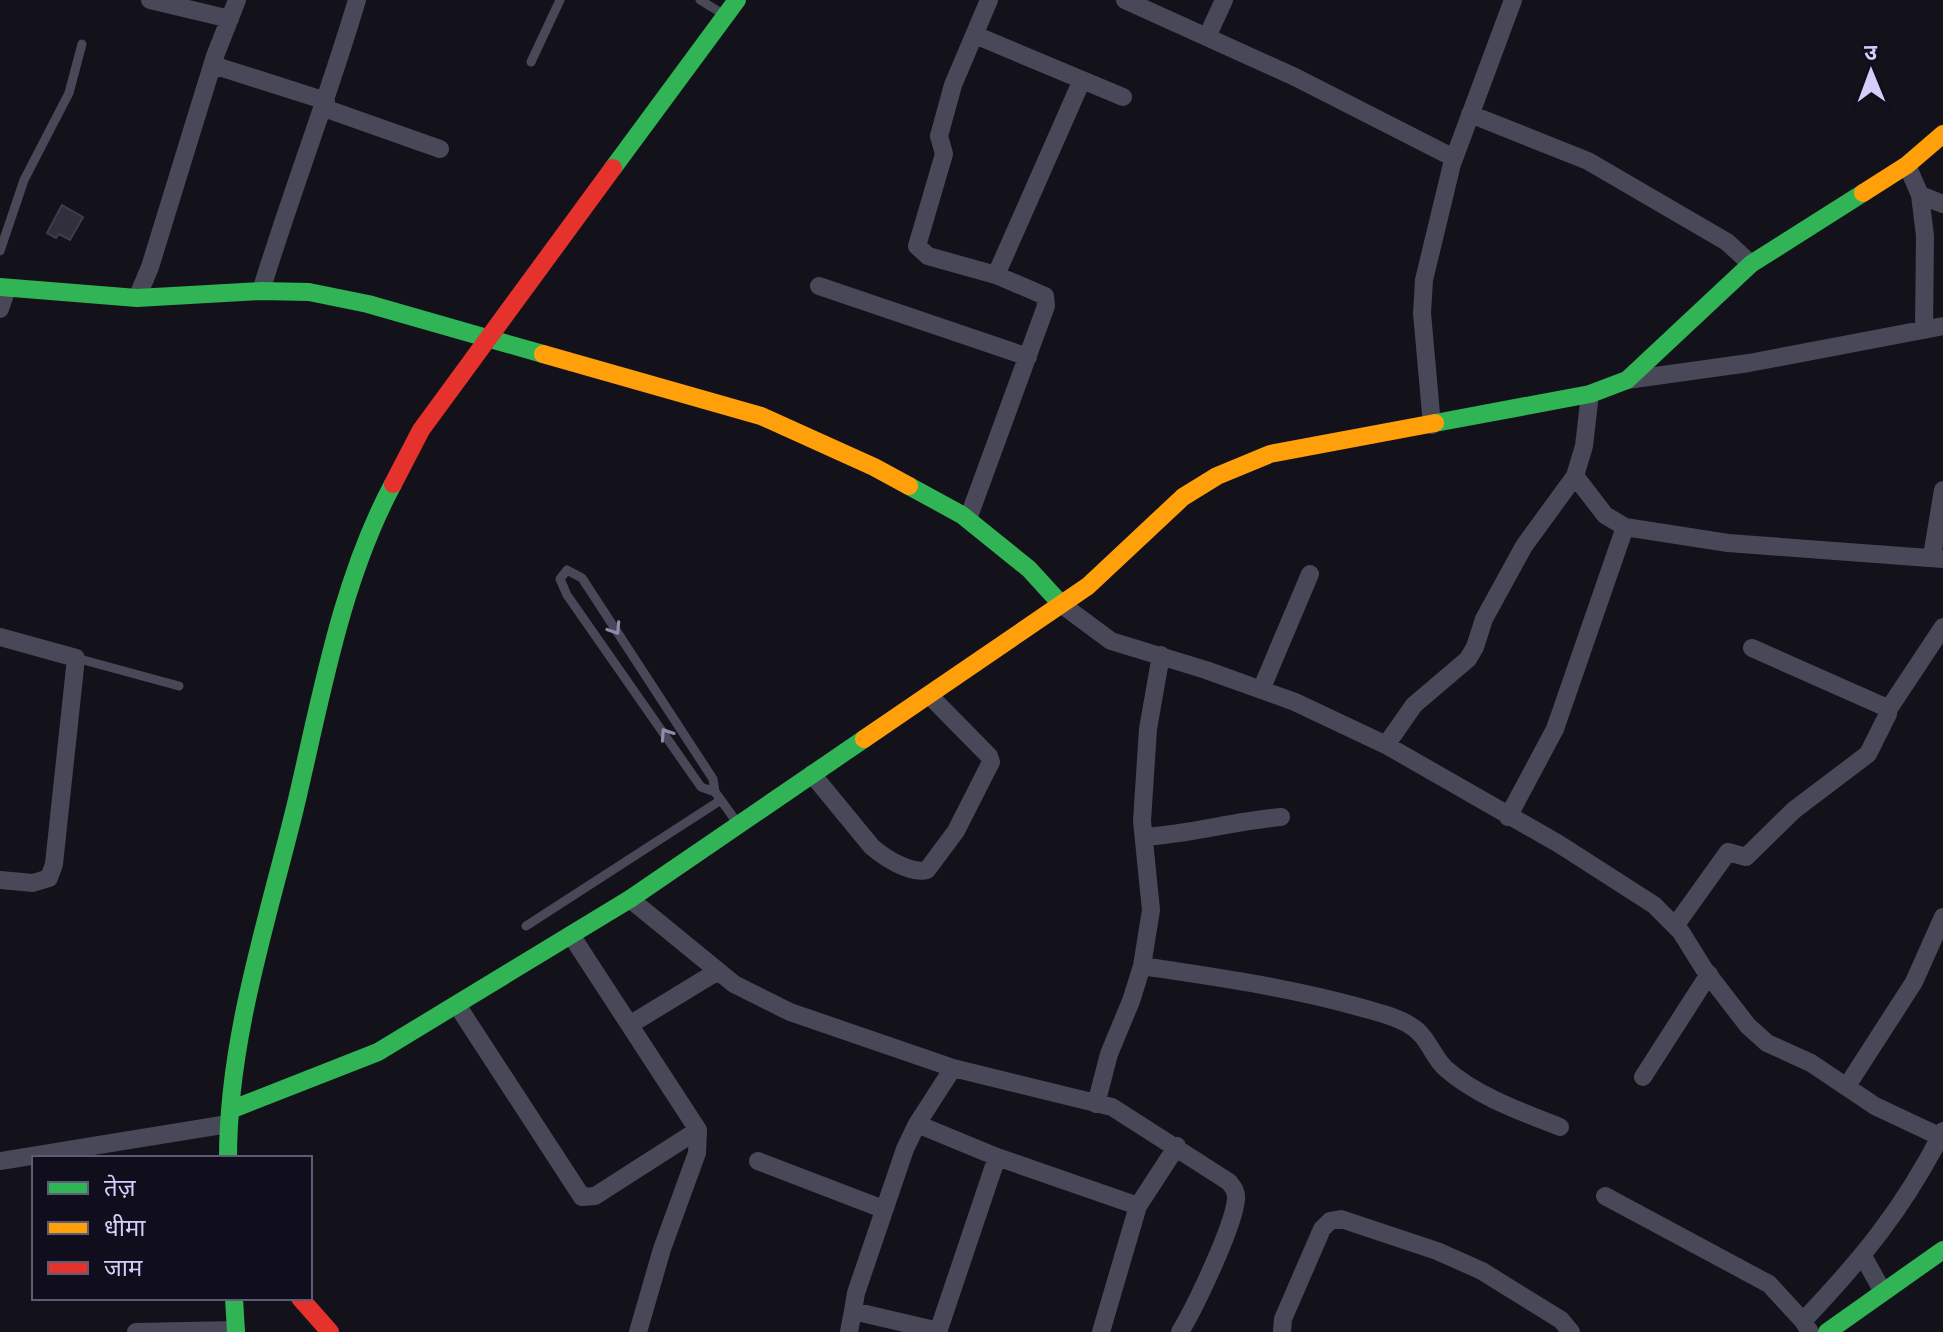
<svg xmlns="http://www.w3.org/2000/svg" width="1943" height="1332" viewBox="0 0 1943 1332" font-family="'Open Sans','Noto Sans Devanagari',sans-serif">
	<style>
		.building { fill: #312f3c; stroke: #3f3c4d; stroke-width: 2 }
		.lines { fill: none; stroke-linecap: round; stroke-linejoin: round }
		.lane { stroke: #484859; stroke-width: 9 }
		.street { stroke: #484859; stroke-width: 18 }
		.fast { stroke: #30b455; stroke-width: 18 }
		.slow { stroke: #ff9f0a; stroke-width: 18 }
		.jam { stroke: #e5322d; stroke-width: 18 }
		.oneway { stroke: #8e8baa }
	</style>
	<rect width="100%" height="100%" fill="#13121a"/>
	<path class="building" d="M62,205l21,12 -13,23 -11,-6 -3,4 -9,-5z"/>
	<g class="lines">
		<path class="lane" d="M700,0l23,14
			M531,62l29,-62
			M0,251l24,-71 45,-87 13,-49
			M76,658l103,28
			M715,792l-14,-5 -134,-192 -7,-16 7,-9 15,8 131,201 2,13 21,29
			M526,926l195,-126"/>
		<path class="street" d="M150,0l80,19
			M1125,0l170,77 159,81
			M975,35l148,62
			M1207,37l17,-37
			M213,65l113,36
			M324,108l116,41
			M1470,114l118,47 139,81 24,22
			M1907,165l13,30 5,41 -1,94
			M1920,195l23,9
			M996,275l86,-195
			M819,286l209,71
			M261,291c30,-98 67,-193 96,-291
			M137,298l13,-31 65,-211 22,-56
			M0,309l7,-21
			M1627,380l122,-17 194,-37
			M1432,425l-10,-112 2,-33 28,-116 61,-164
			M1575,476l30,39 20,12 103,16 215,16
			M968,519l78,-213 -1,-10 -49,-21 -68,-19 -11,-10 27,-92 -5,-18 14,-51 36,-85
			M1932,556l11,-66
			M1061,604l50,37 95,29 89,32 91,43 173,99 95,61 27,27 23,37 44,57 19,17 44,20 64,43 68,32
			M0,637l76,21 -22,206 -5,14 -16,5 -33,-3
			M1261,690l49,-116
			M1888,710l55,-83
			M1386,745l28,-40 54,-46 7,-12 9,-28 40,-73 51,-70 9,-30 6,-52
			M812,774l60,73c13,11 38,27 55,23l29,-39 35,-69 -2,-6 -60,-61
			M1508,817l47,-88 70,-202
			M1144,837c47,-3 91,-16 137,-20
			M630,899l104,85 56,28 163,56 159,39 117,75c4,5 8,10 7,17 -2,27 -41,108 -56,133
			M1675,926l53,-74 18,5 48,-47 74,-56 20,-40 -3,-7 -133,-59
			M571,935l127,195 -1,23 -35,96 -24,83
			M1142,966c73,11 146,21 217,41 17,5 37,9 52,19 17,10 21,30 34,42 31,28 77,44 115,59
			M457,1005l125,192 13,-1 103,-66
			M631,1024l87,-53
			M1643,1077l66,-103
			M1847,1086l67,-104 29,-65
			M1096,1104l13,-50 22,-53 11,-35 9,-56 -9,-89 6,-92 13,-74
			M917,1124l80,33
			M0,1161l228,-37
			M758,1161l125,48
			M1605,1196l164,88 34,37
			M1863,1256l20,36
			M939,1331l-86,-20 3,-18 49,-144 12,-25 36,-56
			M136,1332l100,-2
			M849,1332l4,-21
			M938,1332l59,-175 141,49
			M1101,1332l37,-126 39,-60
			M1282,1332l1,-13 39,-90 8,-8 11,-2 96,32 45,20 79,49 10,12
			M1810,1332l-7,-11c59,-62 101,-113 140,-190"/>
		<path class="fast" d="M613,168l124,-168
			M0,287l137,11 124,-7 48,1 59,12 175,50
			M1435,423l155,-29 37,-14 124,-116 112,-71
			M909,486l53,29 67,54 32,35
			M230,1110l148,-58 252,-153 234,-160
			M228,1158c0,-119 39,-236 67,-350 26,-109 45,-225 98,-324
			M234,1298l2,34
			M1827,1332l116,-82"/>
		<path class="slow" d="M1863,193l44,-28 36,-31
			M543,354l218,62 113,51 35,19
			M864,739l224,-153 95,-89 34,-21 53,-22 165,-31"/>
		<path class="jam" d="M393,484l28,-54 192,-262
			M300,1298l30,34"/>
	</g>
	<defs><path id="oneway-chevron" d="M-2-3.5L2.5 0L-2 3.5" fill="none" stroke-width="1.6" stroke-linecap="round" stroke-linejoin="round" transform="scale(2)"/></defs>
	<g class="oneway">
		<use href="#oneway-chevron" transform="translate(615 629) rotate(57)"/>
		<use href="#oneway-chevron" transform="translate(666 734) rotate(-124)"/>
	</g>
	<rect x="32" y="1156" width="280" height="144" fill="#100e1d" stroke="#5e5b75" stroke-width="2"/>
	<rect x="48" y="1182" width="40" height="12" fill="#30b455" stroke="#5e5b75" stroke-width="2"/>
	<text x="104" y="1196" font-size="24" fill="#d4cefa">तेज़</text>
	<rect x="48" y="1222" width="40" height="12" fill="#ff9f0a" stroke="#5e5b75" stroke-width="2"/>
	<text x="104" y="1236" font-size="24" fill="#d4cefa">धीमा</text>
	<rect x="48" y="1262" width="40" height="12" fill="#e5322d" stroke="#5e5b75" stroke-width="2"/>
	<text x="104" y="1276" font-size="24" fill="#d4cefa">जाम</text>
	<g transform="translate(1871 72) rotate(359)" stroke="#100e1d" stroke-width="6" paint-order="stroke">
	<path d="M0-6L14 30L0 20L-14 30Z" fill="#d4cefa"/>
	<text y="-12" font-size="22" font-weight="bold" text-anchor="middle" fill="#d4cefa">उ</text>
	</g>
</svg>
